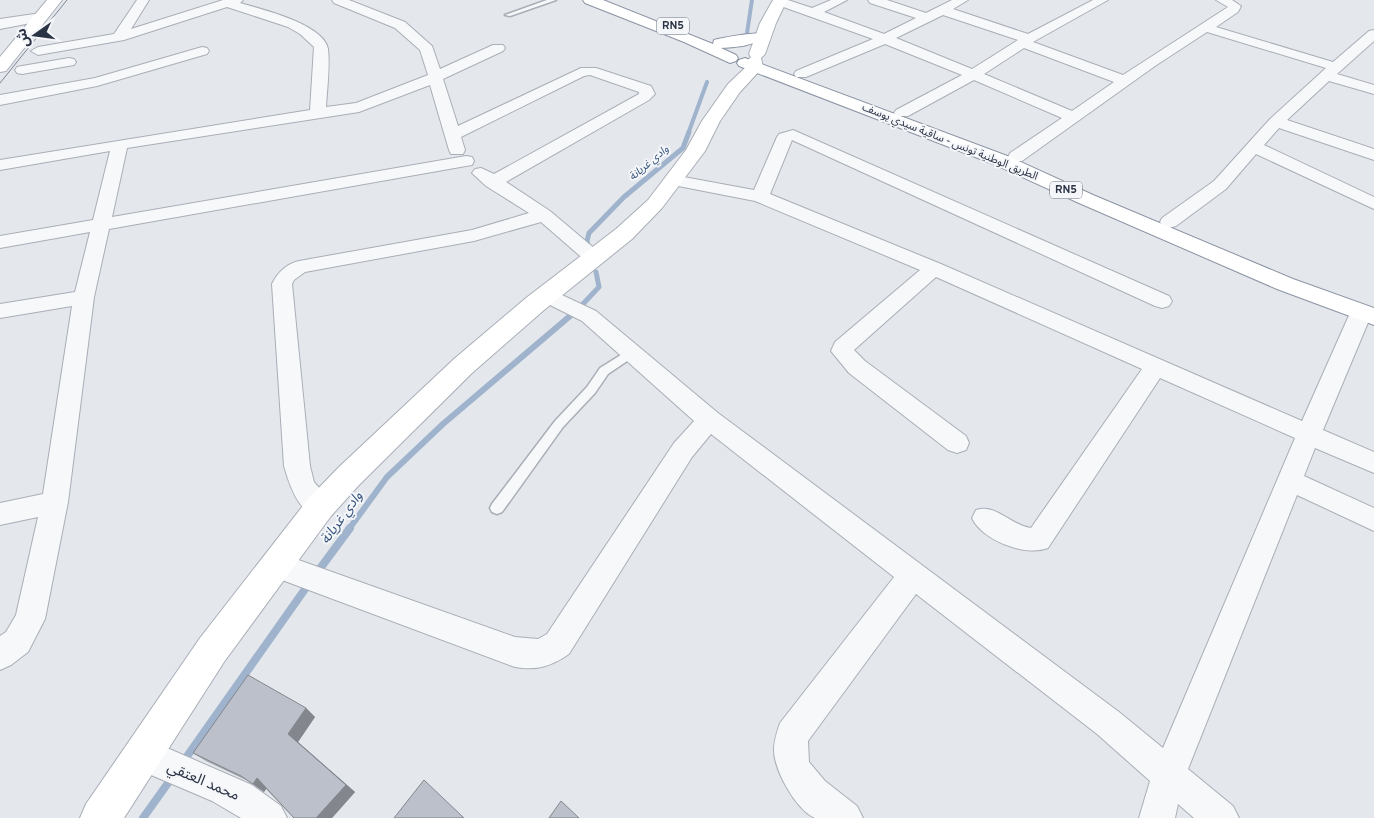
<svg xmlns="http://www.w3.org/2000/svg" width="1374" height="818" viewBox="0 0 1374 818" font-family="Overpass,'Noto Sans Arabic',sans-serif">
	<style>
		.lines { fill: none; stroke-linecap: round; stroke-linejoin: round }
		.stream-far3 { stroke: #9fb4cc; stroke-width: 4 }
		.stream-far2 { stroke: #9fb4cc; stroke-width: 5 }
		.stream-far1 { stroke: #9fb4cc; stroke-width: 6 }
		.stream { stroke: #9fb4cc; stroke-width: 8 }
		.service-casing { stroke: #a9aeb7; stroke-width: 3 }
		.minor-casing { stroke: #a9aeb7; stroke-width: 2 }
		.tertiary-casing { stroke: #a9aeb7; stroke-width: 2 }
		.secondary-casing { stroke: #a9aeb7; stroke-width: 2 }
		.trunk-casing { stroke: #8b94a3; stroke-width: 2 }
		.service { fill: #f7f8fa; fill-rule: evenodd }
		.minor { fill: #f7f8fa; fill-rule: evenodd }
		.tertiary { fill: #f7f8fa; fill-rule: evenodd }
		.secondary { fill: #fff; fill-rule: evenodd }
		.trunk { fill: #fff; fill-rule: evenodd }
		.tram { stroke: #7d8696; stroke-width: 1 }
		.wall { fill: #a1a5ae }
		.shaded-wall { fill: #83868d }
		.building { fill: #bbc0ca; stroke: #83868d }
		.labels { text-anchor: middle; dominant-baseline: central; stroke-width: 4; stroke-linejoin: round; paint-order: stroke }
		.shield { fill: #f4f6f9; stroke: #676e7b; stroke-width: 1 }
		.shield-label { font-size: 11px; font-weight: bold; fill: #2b3445 }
		.far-street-label { font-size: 11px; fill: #2b3445; stroke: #f4f6f9 }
		.far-water-label { font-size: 11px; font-style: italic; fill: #34527a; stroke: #f4f6f9 }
		.water-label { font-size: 14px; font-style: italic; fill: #34527a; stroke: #f4f6f9 }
		.near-street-label { font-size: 15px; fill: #2b3445; stroke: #f4f6f9 }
	</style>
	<rect width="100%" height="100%" fill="#e4e7ec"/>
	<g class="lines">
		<path class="stream-far3" d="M747,33l5,-33
			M688,134l19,-52"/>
		<path class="stream-far2" d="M589,249l-2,-8 2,-8 35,-36 59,-49 6,-16
			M581,306l18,-19 -3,-15"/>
		<path class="stream-far1" d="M349,529l38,-52 56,-53 140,-119"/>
		<path class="stream" d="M316,574l34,-46
			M183,762l127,-180
			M143,818l30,-42"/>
		<defs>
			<path id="service" d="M547,0h9l-46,16 -5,-1z
				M632,348l4,1 2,3 -2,3 -28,19 -13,19 -32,34 -61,85 -5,2 -5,-2 -2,-4 2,-4 63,-83 32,-34 13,-19z"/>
			<path id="minor" d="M137,0h12l-18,29 92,-29h20l-3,3c21,6 84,21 88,46 2,17 -1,41 -2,58l30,-4 72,-28 -8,-25 -25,-22 -61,-25 -2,-3h17l56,22 27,24 8,23 53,-24h10l2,3 -2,3 -60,28 15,47 123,-58h15l55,18 4,8 -6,6 -143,82 44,29 51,43 3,4 -3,4 -7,2 -7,-2 -46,-40 -67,19 -169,31 -11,8 -2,4 18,182 4,16 15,17 4,8 -4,8c-27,9 -39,-28 -45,-49l-12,-182c6,-12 14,-20 27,-23l173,-31 57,-17 -43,-27 -14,-13 3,-4 6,-1 13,6 145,-80v-2l-49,-17 -6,1 -123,61 4,13 -2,4h-12l-2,-4 -19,-65 -71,27 -232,36 -15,69 354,-61 6,1 2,4 -2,4 -6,1 -357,63 -15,68 -26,205 -23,117 -17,33 -17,13 -11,5v-34l6,-4 10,-17 22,-98 -38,8v-22l43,-9 29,-188 -72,12v-14l75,-12 15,-60 -90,16v-12l93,-16 17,-69 -110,19v-10l310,-50 4,-63 -14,-13 -12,-7 -61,-20 -103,33 -86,15 -7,-4 7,-4 76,-13z
				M773,0h15l24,8 19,-8h16l-23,12 60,22 32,-16 -46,-15 -2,-3h19l39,13 26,-13h16l-15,9 75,25 65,-34h15l-75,42 90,33 105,-68 -12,-7h16l9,6 -3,6 -22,15 117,35 36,-31 5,-1v11l-37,33 37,11v9l-45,-13 -42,39 87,29v11l-95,-32 -15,17 110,52v12l-118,-55 -30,35 -50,37 -7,2 -7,-2 -2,-4 2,-4 52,-37 56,-62 56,-51 -119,-36 -52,34 -133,95h-12l-2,-4 2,-4 52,-35 -88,-38 -66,36h-12l-2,-3 2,-3 66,-35 -77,-31 -79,33h-10l-2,-3 2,-3 77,-32 -98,-35zM943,15l75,25 -46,29 -76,-31zM1024,48l90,34 -42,29 -88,-37z
				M202,47l5,1 2,3 -2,3 -110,32 -97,19v-10l95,-17z
				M69,58l5,1 2,3 -2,3 -52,9 -5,-1 -2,-3 2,-3 5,-1z
				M793,130l376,166 3,5 -3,5 -7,2 -7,-2 -363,-166 -22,54 171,70 361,157 48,-108 4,-5 7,-2 7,2 4,5 -49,117 51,22v21l-59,-25 -11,28 70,32v23l-77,-36 -109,274 45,37 6,12h-45l-16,-14 -3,14h-36l11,-37 -53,-47 -181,-140 -108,147 1,21 16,19 32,25 6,12c-10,0 -40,0 -48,0 -19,-8 -41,-48 -41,-68 0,-10 3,-18 6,-27l114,-146 -183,-143 -19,23 -123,197c-17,12 -33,17 -54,13l-249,-93 -4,-9 4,-9 10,-4 239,85 23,2 9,-5 127,-191 20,-22 -112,-100 -42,-21 -3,-5 3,-5 7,-2 49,23 122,102 401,299 44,36 132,-310 -135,-60 -112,170c-23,9 -66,-8 -76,-30l4,-8c20,-7 34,15 55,18l111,-159 -206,-92 -82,73 11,11 101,75 3,7 -3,7 -9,3 -9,-3 -99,-77 -18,-22 4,-9 85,-72 -165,-69 -82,-16 -6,-1 -3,-4 3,-4 6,-1 81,15 23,-53 2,-3z
				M142,737l110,48 29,21 6,12h-46l-29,-17 -82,-35 -5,-12 5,-12z"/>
			<path id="tertiary" d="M41,13l5,1 2,3 -2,3 -46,9v-10z"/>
			<path id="secondary" d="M47,0h15l-56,71 -6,1v-15z
				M773,0h14l-11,23 -11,31 -4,4 2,9 -23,25 -20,29 -15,30 -43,57 -30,31 -88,71 -72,63 -113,112 -28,31 -107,146 -100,156h-44l6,-14 114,-166 109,-140 30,-31 115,-108 72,-61 90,-69 32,-29 38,-50 16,-29 26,-37 19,-18v-5l4,-4 -2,-3 11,-31z"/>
			<path id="trunk" d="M583,0h20l110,44 1,-4c7,-2 41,-8 46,-6l2,3c-8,10 -29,10 -41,11l15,7 2,3 -2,3 -6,2 -46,-21 -99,-39z
				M745,58l265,99 83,38 200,84 81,29v17l-97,-36 -198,-86 -83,-38 -257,-99 -2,-3 2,-3z"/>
		</defs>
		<use href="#service" class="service-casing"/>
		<use href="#minor" class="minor-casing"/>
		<use href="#tertiary" class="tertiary-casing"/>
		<use href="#secondary" class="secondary-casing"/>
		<use href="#trunk" class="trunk-casing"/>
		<use href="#service" class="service"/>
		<use href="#minor" class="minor"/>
		<use href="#tertiary" class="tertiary"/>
		<use href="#secondary" class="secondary"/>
		<use href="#trunk" class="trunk"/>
		<path class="tram" d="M0,83l67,-83"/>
	</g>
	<path class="wall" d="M306,708l9,9 -17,25 57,50 -23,26h-38l-28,-29 -2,3 -16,-11 -42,-20 -13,-8z"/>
	<path class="shaded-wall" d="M306,708l9,9 -17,25 57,50 -23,26h-16l-28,-84z
		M257,778l11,8 -4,6 -11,-8z"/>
	<path class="building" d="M248,675l58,33 -18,26 58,51 -30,33h-22l-37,-40 -4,6 -12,-8 -48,-23z
		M424,780l40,38h-70z
		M561,801l18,17h-30z"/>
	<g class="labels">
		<g class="shield">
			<rect x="657" y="17.5" width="32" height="17" rx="4"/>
			<rect x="1050" y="181.5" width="32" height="17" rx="4"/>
		</g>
		<g class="shield-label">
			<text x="673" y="26">RN5</text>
			<text x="1066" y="190">RN5</text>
		</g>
		<g class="far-street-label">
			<text transform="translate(950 142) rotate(22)">الطريق الوطنية تونس - ساقية سيدي يوسف</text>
		</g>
		<g class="far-water-label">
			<text transform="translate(649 163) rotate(-40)">وادي غريانة</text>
		</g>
		<g class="water-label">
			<text transform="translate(342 518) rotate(-54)">وادي غريانة</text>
		</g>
		<g class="near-street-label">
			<text transform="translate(203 782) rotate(23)">محمد العتقي</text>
		</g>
	</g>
	<g transform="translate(35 35) rotate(256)" stroke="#f4f6f9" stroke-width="4" paint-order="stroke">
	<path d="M0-4L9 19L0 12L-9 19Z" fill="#2b3445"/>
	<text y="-8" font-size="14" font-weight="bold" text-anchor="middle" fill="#2b3445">ش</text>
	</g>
</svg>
